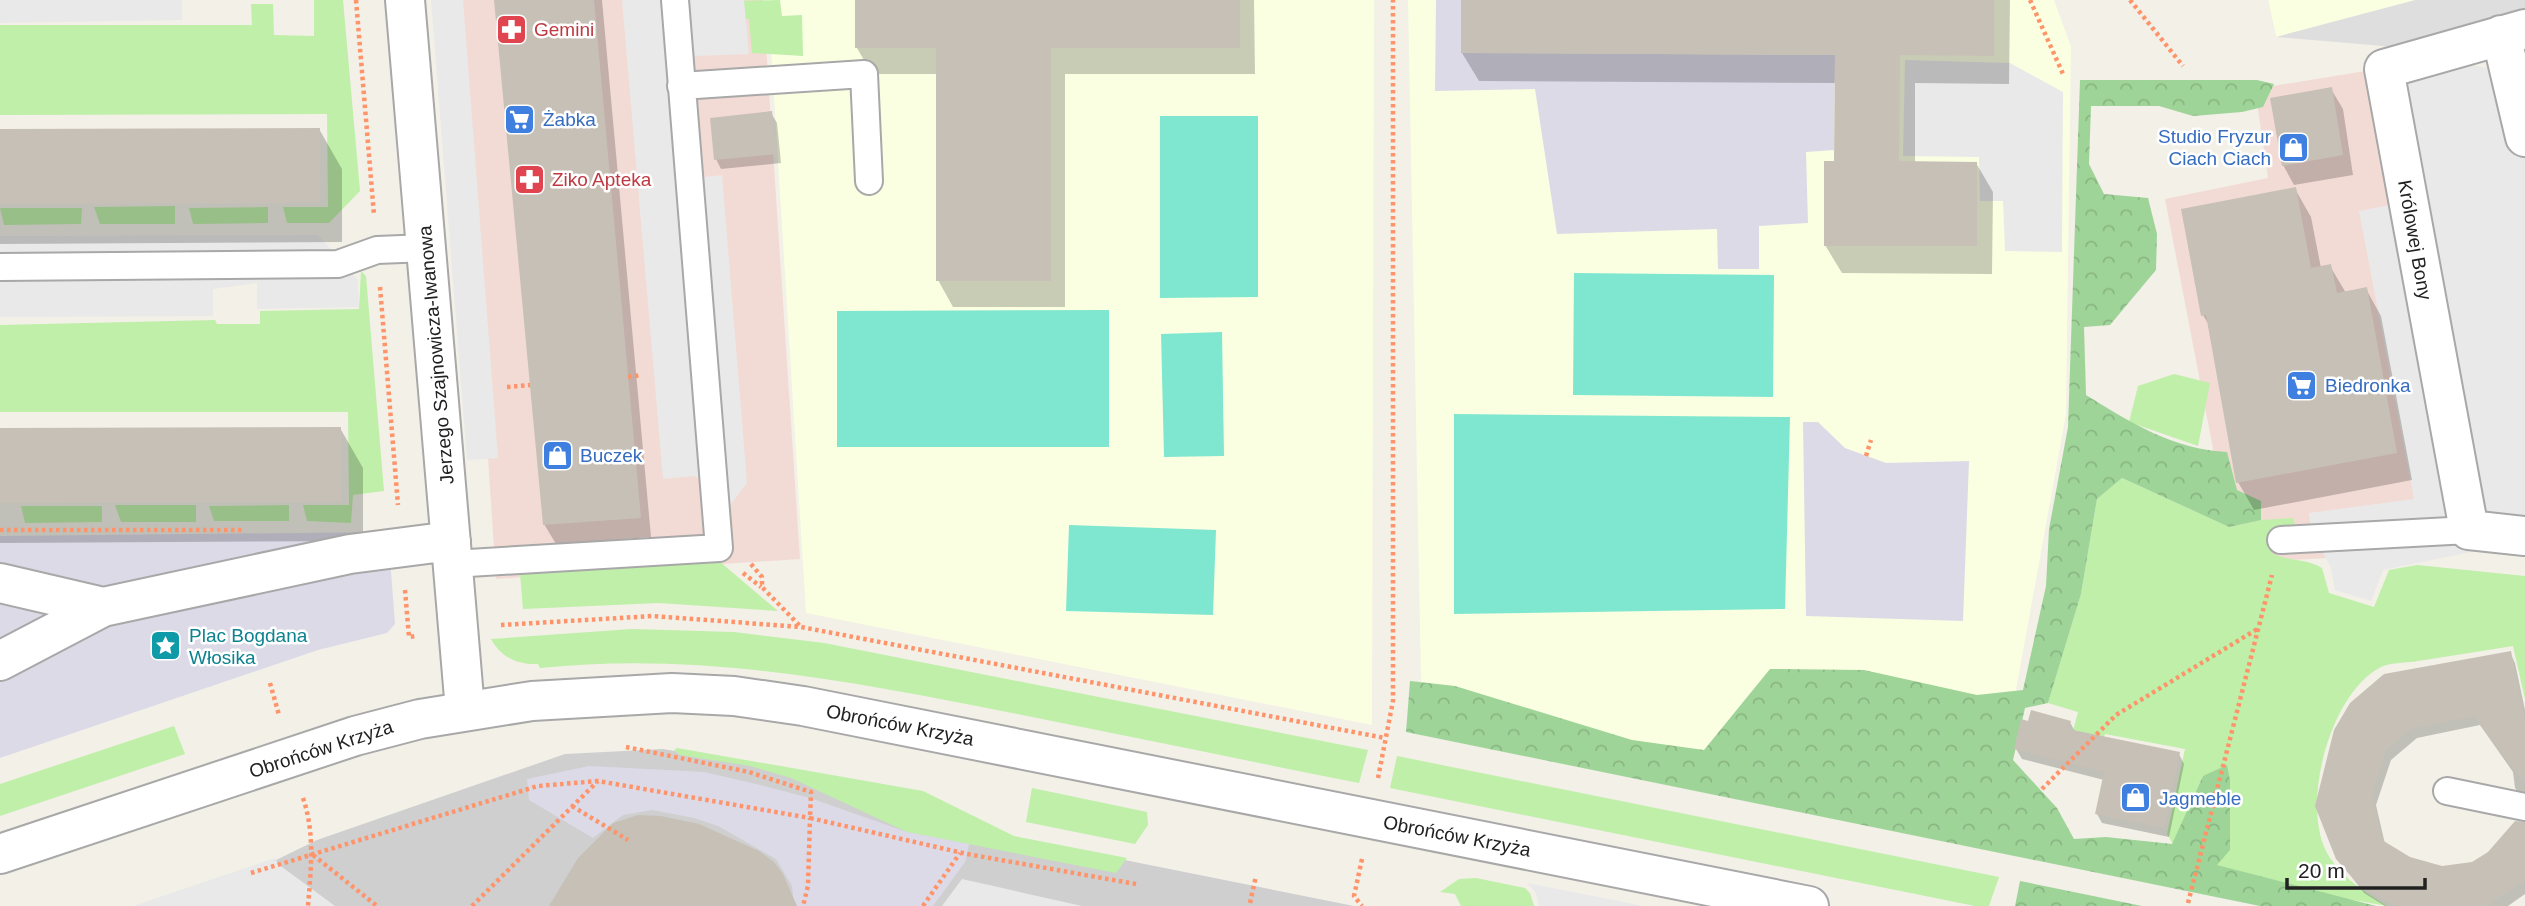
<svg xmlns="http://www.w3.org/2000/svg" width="2525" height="906" viewBox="0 0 2525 906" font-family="Helvetica,sans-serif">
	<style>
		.residential { fill: #dfdede }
		.commercial { fill: #f3dbd5 }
		.education { fill: #faffe2 }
		.religious { fill: #cfcfcf }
		.grass { fill: #bfefa9 }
		.forest { fill: url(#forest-crowns) }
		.pitch { fill: #7fe7d0 }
		.parking { fill: #e9e9e9 }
		.plaza { fill: #dddae8 }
		.shadow { fill: #0003 }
		.building { fill: #c7c0b6 }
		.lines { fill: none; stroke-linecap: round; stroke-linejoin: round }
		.service-casing { stroke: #a8a8a8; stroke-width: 30 }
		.minor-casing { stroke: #a8a8a8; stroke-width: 42 }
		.tertiary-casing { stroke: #a8a8a8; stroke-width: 42 }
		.path { stroke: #ff936a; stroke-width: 4.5; stroke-dasharray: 3.5 3.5; stroke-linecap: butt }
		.service { stroke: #fff; stroke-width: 26 }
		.minor { stroke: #fff; stroke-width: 38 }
		.tertiary { stroke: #fff; stroke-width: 38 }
		.labels { text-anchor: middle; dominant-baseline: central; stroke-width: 5; stroke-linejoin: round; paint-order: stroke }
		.health-label { font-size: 19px; fill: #be3a42; stroke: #fff; text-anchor: start }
		.shop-label { font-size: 19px; fill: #366cbe; stroke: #fff; text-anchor: start }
		.street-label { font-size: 19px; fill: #212121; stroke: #fff }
		.culture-label { font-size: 19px; fill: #0d838f; stroke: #fff; text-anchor: start }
	</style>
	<defs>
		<pattern id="forest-crowns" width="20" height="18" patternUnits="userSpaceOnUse" patternTransform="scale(1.75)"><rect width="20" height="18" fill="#9fd498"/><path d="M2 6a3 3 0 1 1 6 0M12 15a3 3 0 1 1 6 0" fill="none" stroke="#89b683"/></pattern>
	</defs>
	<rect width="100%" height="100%" fill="#f2f0e7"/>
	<path class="residential" d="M2268,0h257v58l-249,-21z"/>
	<path class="commercial" d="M458,0h305l37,559 -304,20z
		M2402,65l61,486 -228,12 -70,-364 103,-21 -13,-89z"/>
	<path class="education" d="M768,0h606l-2,725 -566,-112z
		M1408,0h646l17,47 -5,367 -79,436 -565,-115z
		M2268,0h147l-139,37z"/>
	<path class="religious" d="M663,749l259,46 88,42 344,69h-1214l132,-44 45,-22 248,-86z"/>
	<path class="grass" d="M314,0h29l17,191 -31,32h-42l-4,-16h45l-1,-93 -327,1v-90h252l-1,-21h22l1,31 40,1z
		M780,0l2,16 20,-1 1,41 -51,-3 -3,-34h-56l-1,-17z
		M175,206v18h-75l-6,-17z
		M268,207v16l-75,1 -4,-16z
		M0,208h82l-1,16 -77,1z
		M361,271l5,5 18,215 -31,4 -2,28 -44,-2 -4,-16h46l-1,-93h-348v-87l215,-5 2,4h43v-13l99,-2z
		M2174,374l36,9 -12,63 -69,-24 9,-36z
		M2122,478l107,49 32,-7 32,-2 3,10 -23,3 -1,22c17,9 33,5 50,15l7,25 45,14 15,-37 28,-5 108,11v123l-12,-53c-31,5 -63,10 -95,15 -11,2 -27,1 -37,6 -52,26 -83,144 -51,191 15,22 35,34 57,48l-56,-10 -115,-31 -13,-89 -30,68 -6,-10 18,-85 -80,-15 -8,22 -29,-7 10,-37 -30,-9 33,-109 16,-95z
		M115,505h81v17h-75z
		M289,505v16h-75l-5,-15z
		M21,506h81v16l-77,1z
		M719,561l59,50 -119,-8 -136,6 -3,-35z
		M632,629l102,3 90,11 544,107 -9,33c-116,-23 -231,-47 -347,-70 -157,-31 -311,-62 -472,-45l-2,-4c-21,1 -37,-7 -47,-25z
		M174,726l11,28 -185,62v-32z
		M677,748l246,43 91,45 113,22 -11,15 -209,-41 -116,-54 -41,-12 -70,-11 -6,-5z
		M1397,756l602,121 -10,29h-14l-585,-118z
		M1032,788l115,24 1,13 -13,19 -109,-22z
		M1476,878l49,10 5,5 4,13h-73l-6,-12 -15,-2 19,-13z"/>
	<path class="forest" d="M2080,80h177l17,4 -11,23 -21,5 -49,4 -34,-10h-68l-2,58 15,30 44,4 9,36 -1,36 -46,55 -26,2 2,68c43,27 89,55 141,57l10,38 24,11v19l-32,7 -107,-49 -25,21 -16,95 -33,109 -23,5 -12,52 44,48 17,31 32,-2 66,7 31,-68 24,-11 3,15v70l-13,15 159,41h-116l-854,-174 4,-51 45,5 177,54 72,10 66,-81 94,1 113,25 46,-5 23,-104 3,-57 19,-102z
		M2020,881l122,25h-127z"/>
	<path class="pitch" d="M1160,116h98v181l-98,1z
		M1574,273l200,2 -1,122 -200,-2z
		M1109,310v137h-272v-136z
		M1222,332l2,124 -60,1 -3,-123z
		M1454,414l336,3 -5,192 -331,5z
		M1069,525l147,5 -3,85 -147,-4z"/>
	<path class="parking" d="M0,0h182v20l-182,3z
		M431,0h32l35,458 -31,2z
		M622,0h122l5,54 -55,2 10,121 18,-2 25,308 -16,21 -36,-28 -32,3z
		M1905,60l105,3 53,29 -1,160 -57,-1 -2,-50h-23l-1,-44 -76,-1z
		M2470,65l47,8 8,-2v470l-142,29 -12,31 -36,-11 -4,-22 -20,-39 -2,-16 105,-14 -55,-288 36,-7 5,-123z
		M318,235l40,45 1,27 -102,2v-26l-44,6v27l-213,1v-81z
		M275,858l3,6 57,42h-202z
		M962,879l120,27h-140z
		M1527,883l117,23h-105l-3,-13z"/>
	<path class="plaza" d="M1436,0h25v53l374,2 -1,95 -28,2 2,71 -49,3v43h-41l-1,-40 -160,5 -22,-145 -100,2z
		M1803,422h15l27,26 41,15 83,-2 -6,160 -157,-5z
		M388,532l7,92 -8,9 -69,17 -318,108v-222z
		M589,766l115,6 52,12 54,14 97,34 62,12 -4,18 -32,44h-139l-2,-20 -16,-27 -58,-33 -24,-8 -42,-8 -29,5 -30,23 -64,-38 -2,-21z"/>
	<path class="shadow" d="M496,0h106l49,537 -95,7 -12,-20z
		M857,0h397l1,74h-190v233h-112l-15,-27v-206h-66l-15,-26z
		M1462,0h548l-1,84 -94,-1v80h61l17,29 -1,82 -150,-1 -17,-28 11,-82v-80l-357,-2 -17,-28z
		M2331,89l12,20 10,66 -59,10 -11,-20z
		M771,113l6,10 4,40 -60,6 -5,-10z
		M319,129l23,40v73l-342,2v-114z
		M2295,189l16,28 10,51 9,-2 16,27 20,-4 15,27 31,164 -158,30 -16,-28 -28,-155 -7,-12z
		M340,428l23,40v73l-363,2v-113z
		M2510,653l5,10 10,47v90l-10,-12 -2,-16 -33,-47 -63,13 -26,22 -15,45 9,39 24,14 33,10 30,-5 53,-25v56l-17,12h-123l-21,-13 -27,-35 -2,-127z
		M2070,722l5,10 104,22 5,10 -15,73 -67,-14 -5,-9 7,-34 -82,-21 -6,-10z"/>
	<path class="building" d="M494,0h100l47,518 -98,7z
		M855,0h385v48h-189v233h-115v-233h-81z
		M1461,0h533v56l-94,-1 -1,106 78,1v84h-153v-85h10l1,-106 -374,-2z
		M2332,87l11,68 -61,11 -12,-68z
		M772,111l5,43 -63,6 -4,-42z
		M320,128v75l-320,1v-75z
		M2296,187l15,81 20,-4 6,29 30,-6 30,166 -161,30 -30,-168 -5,1 -20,-107z
		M341,427v75l-341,1v-75z
		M2511,651l14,70v62l-52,-67 -62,13 -25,21 -14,44 10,46 28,17 32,9 30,-4 16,-10 27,-31 10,1v58l-39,26h-89l-12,-5 -28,-18 -21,-24 -21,-53 19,-76 16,-27 34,-29z
		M2031,710l40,11 -3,8 112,23 -16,76 -69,-14 9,-42 -90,-23 7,-30 7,2z
		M638,815l23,1 38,8 60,27 15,11 9,12 14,32h-248l29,-48 35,-35z"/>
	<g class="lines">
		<defs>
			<path id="service" d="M681,86l183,-12 5,107
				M0,267l338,-3 39,-14 50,-2
				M2281,540l188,-10
				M452,564l267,-16 -44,-548
				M2447,791l78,16"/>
			<path id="minor" d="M405,0l60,710
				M2525,29l-141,40 85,461 56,6
				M2501,35l24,102
				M0,583l103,24
				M0,661l103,-54 247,-53 101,-13"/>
			<path id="tertiary" d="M0,854l355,-118 65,-17 112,-18 140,-8 62,3 69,10 1006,200"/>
		</defs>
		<use href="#service" class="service-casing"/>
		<use href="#minor" class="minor-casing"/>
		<use href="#tertiary" class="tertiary-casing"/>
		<path class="path" d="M356,0l18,215
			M2030,0l33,74
			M2130,0l53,66
			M380,287l18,218
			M628,377l13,-2
			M507,387l23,-2
			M1866,456l5,-16
			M0,530h244
			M751,564l11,13v10l38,39
			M743,573l18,14
			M405,590l4,47 7,-1
			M501,625l152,-9 148,11 584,111
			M270,683l9,32
			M626,747l123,25 62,20 -1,26 157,36 169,30
			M1378,778l15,-77v-701
			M2042,789l74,-74 143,-87
			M303,798c12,35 8,71 5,108
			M572,806l56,34
			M313,855l64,51
			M1362,859l-8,37 8,10
			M251,873l287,-87 60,-5 212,37 -2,68 -5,20
			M1250,903l6,-27
			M2188,903l84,-328
			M472,906l126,-125
			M923,906l37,-53"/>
		<use href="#service" class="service"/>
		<use href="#minor" class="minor"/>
		<use href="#tertiary" class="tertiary"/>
	</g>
	<defs>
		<symbol id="pharmacy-square" viewBox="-11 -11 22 22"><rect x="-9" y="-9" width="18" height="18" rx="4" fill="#e0444e" stroke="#fff"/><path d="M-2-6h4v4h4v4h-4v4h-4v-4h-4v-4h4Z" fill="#fff"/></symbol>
		<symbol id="supermarket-square" viewBox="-11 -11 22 22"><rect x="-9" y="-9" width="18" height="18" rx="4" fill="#3f7fe0" stroke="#fff"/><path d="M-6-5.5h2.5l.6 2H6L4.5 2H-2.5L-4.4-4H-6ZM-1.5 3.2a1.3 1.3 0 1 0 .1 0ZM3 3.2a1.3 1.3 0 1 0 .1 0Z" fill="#fff"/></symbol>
		<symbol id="shop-square" viewBox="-11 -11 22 22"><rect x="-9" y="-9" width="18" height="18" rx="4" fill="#3f7fe0" stroke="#fff"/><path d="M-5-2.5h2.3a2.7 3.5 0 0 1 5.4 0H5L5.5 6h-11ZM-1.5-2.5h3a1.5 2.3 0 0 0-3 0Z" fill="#fff"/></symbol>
		<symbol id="sight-square" viewBox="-11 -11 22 22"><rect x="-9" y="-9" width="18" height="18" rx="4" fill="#0f9aa8" stroke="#fff"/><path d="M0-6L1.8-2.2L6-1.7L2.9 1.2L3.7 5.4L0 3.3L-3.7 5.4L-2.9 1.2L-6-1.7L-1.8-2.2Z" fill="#fff"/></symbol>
	</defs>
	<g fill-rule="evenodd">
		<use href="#pharmacy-square" x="494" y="12" width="35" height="35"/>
		<use href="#supermarket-square" x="502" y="102" width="35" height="35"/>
		<use href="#shop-square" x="2276" y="130" width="35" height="35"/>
		<use href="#pharmacy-square" x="512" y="162" width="35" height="35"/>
		<use href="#supermarket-square" x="2284" y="368" width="35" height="35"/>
		<use href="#shop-square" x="540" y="438" width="35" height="35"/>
		<use href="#sight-square" x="148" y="628" width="35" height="35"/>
		<use href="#shop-square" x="2118" y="780" width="35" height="35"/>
	</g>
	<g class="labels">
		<g class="health-label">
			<text x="534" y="29">Gemini</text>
			<text x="552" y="179">Ziko Apteka</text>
		</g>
		<g class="shop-label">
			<text x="543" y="119">Żabka</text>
			<text x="2271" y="136" text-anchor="end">Studio Fryzur<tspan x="2271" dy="22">Ciach Ciach</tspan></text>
			<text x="2325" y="385">Biedronka</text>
			<text x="580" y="455">Buczek</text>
			<text x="2159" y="798">Jagmeble</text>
		</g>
		<g class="street-label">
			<text transform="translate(2415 240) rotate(80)">Królowej Bony</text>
			<text transform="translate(436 355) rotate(-95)">Jerzego Szajnowicza-Iwanowa</text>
			<text transform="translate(900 725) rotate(11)">Obrońców Krzyża</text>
			<text transform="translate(321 749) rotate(-18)">Obrońców Krzyża</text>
			<text transform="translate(1457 836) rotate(11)">Obrońców Krzyża</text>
		</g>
		<g class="culture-label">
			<text x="189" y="635">Plac Bogdana<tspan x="189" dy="22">Włosika</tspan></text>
		</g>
	</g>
	<path d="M2287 878v10h138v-10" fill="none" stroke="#212121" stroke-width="3.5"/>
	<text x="2298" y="878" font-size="21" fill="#212121" stroke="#ffffff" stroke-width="5" paint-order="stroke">20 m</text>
</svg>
